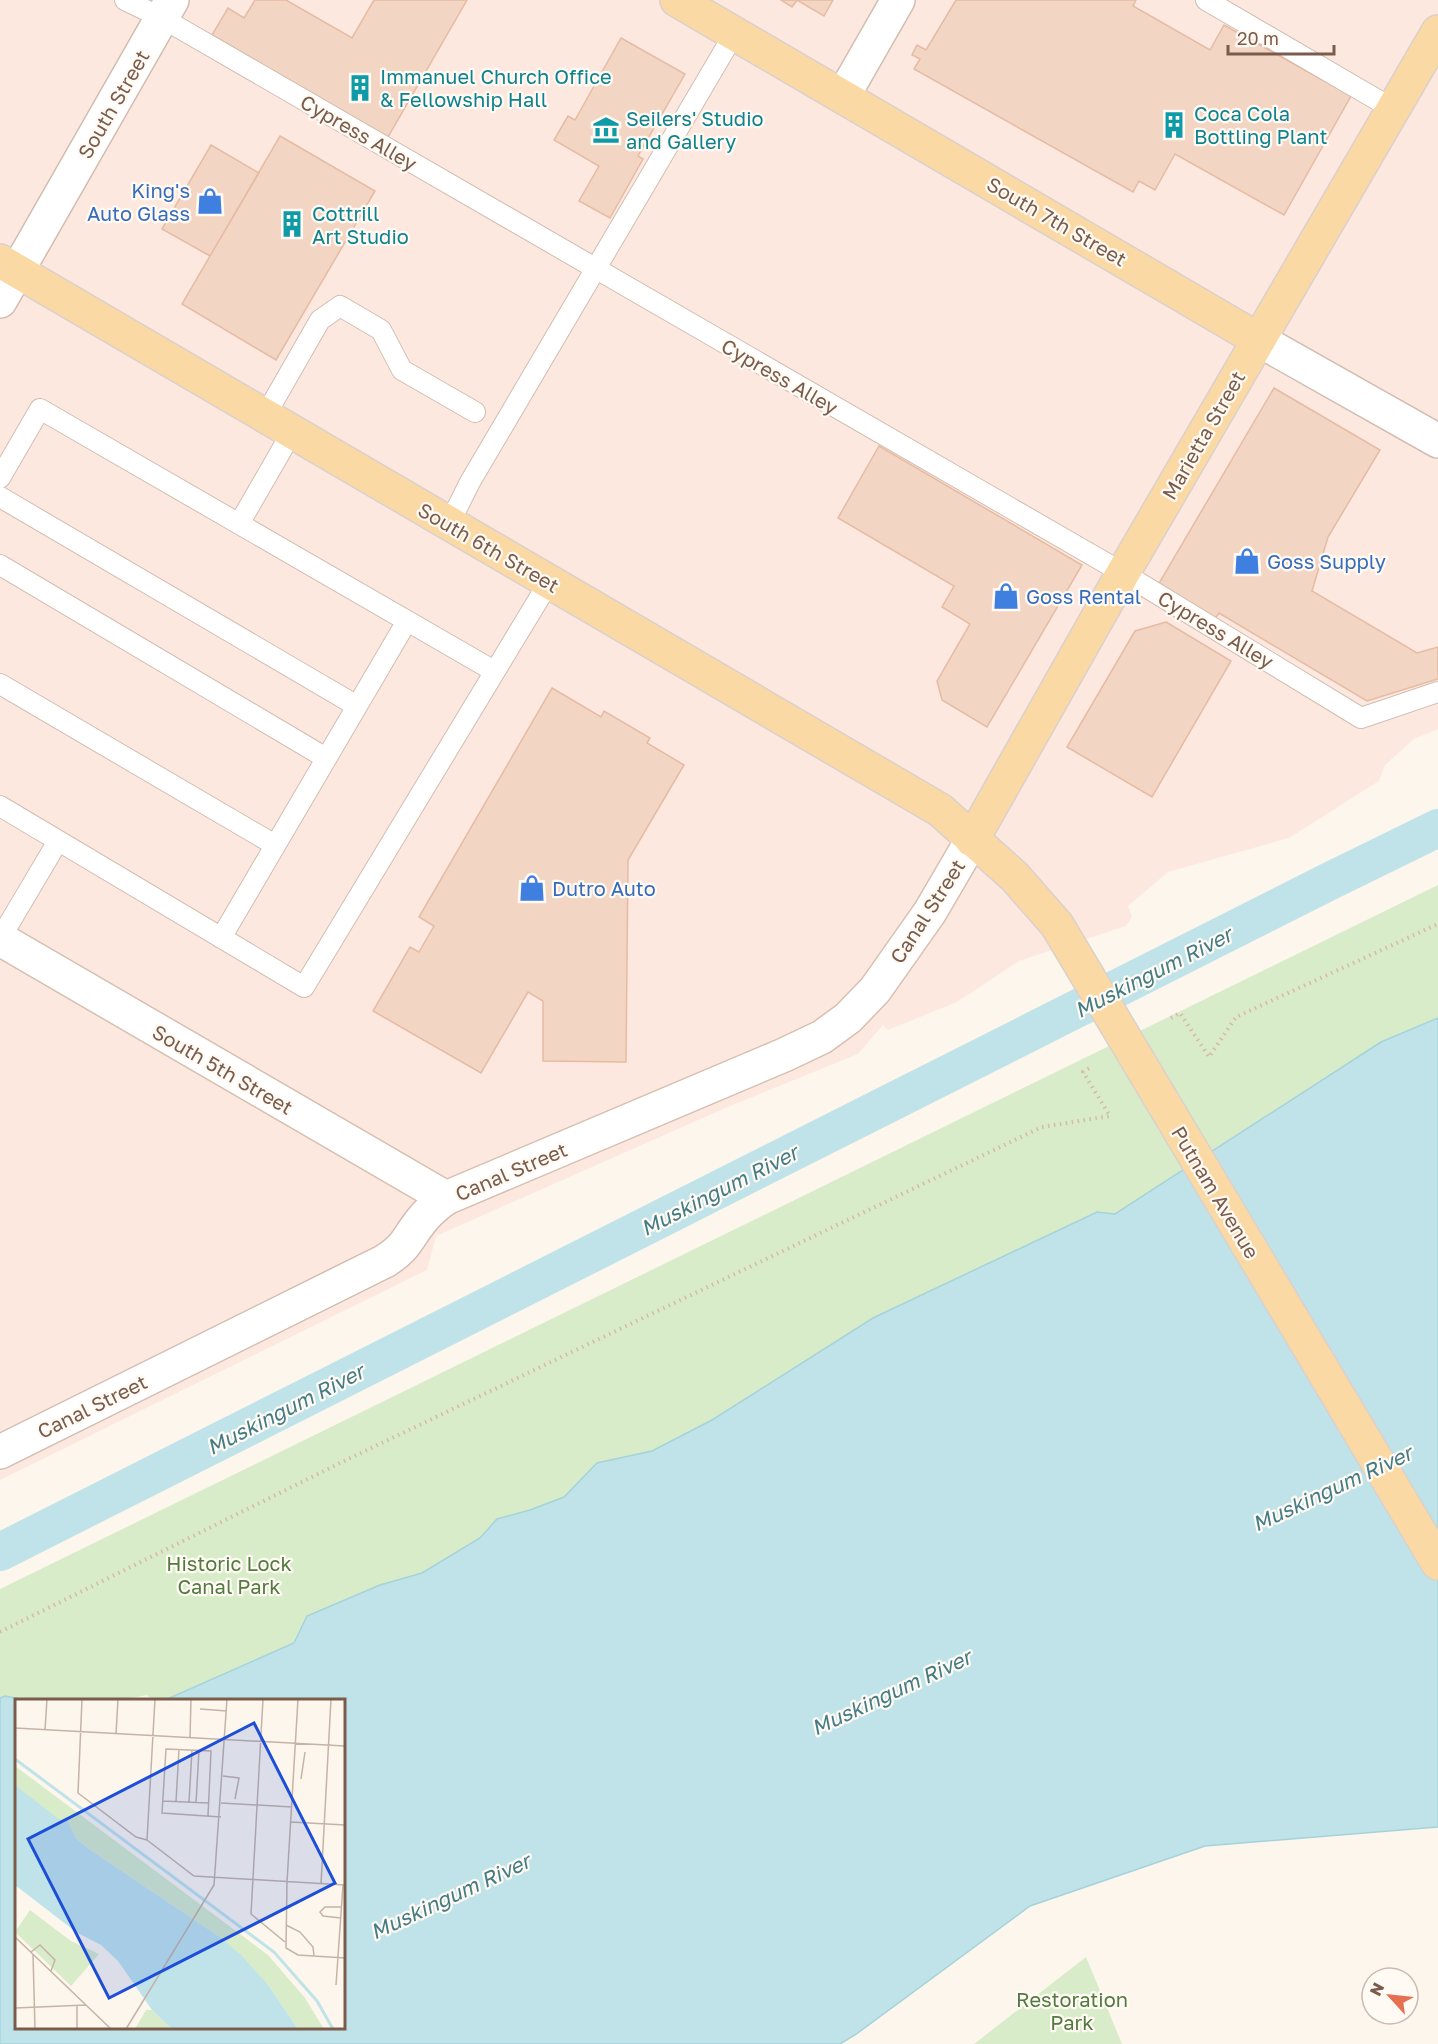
<svg xmlns="http://www.w3.org/2000/svg" width="1438" height="2044" viewBox="0 0 1438 2044" font-family="'Golos Text',sans-serif">
	<style>
		.commercial { fill: #fde8e0 }
		.green { fill: #d8ecc9 }
		.water { fill: #bfe3e8; stroke: #a5d3da; stroke-width: 1.5 }
		.lines { fill: none; stroke-linecap: round; stroke-linejoin: round }
		.canal { stroke: #bfe3e8; stroke-width: 38 }
		.building { fill: #f3d5c3; stroke: #e6bba3; stroke-width: 1.5 }
		.service-casing { stroke: #d1beb0; stroke-width: 22 }
		.minor-casing { stroke: #d1beb0; stroke-width: 36 }
		.secondary-casing { stroke: #d6c0b0; stroke-width: 36 }
		.primary-casing { stroke: #dad1cd; stroke-width: 36 }
		.path { stroke: #d9b8a5; stroke-width: 4; stroke-dasharray: 1.5 4.5; stroke-linecap: butt }
		.service { stroke: #fff; stroke-width: 20 }
		.minor { stroke: #fff; stroke-width: 33 }
		.secondary { stroke: #fff; stroke-width: 33 }
		.primary { stroke: #fbd9a5; stroke-width: 33 }
		.labels { text-anchor: middle; dominant-baseline: central; stroke-width: 4.5; stroke-linejoin: round; paint-order: stroke }
		.culture-label { font-size: 20px; fill: #0d838f; stroke: #fffaf3; text-anchor: start }
		.street-label { font-size: 20px; fill: #7a5c4d; stroke: #fffaf3 }
		.shop-label { font-size: 20px; fill: #366cbe; stroke: #fffaf3; text-anchor: start }
		.park-label { font-size: 20px; fill: #537a41; stroke: #fffaf3 }
		.water-label { font-size: 21px; font-style: italic; fill: #437c86; stroke: #fffaf3 }
		.inset-river { fill: none; stroke: #bfe3e8; stroke-width: 3 }
		.inset-road { fill: none; stroke: #c5b3a7; stroke-width: 1.5 }
		.view { fill: #1d4ed8; fill-opacity: 0.15; stroke: #1d4ed8; stroke-width: 3 }
		.inset-edge { fill: none; stroke: #7a5c4d; stroke-width: 3 }
	</style>
	<rect width="100%" height="100%" fill="#fdf6ec"/>
	<path class="commercial" d="M0,0h1438v729l-24,10 -29,26 -6,16 -90,57 -121,34 -40,34 4,11 -6,9 -107,35 -62,41 -69,28 -5,-5 -25,29 -135,55 -287,127 -9,34 -427,210z"/>
	<path class="green" d="M1438,885v133l-57,24 -266,172 -18,-2 -224,106 -161,102 -60,31 -55,12 -33,34 -34,13 -33,9 -17,19 -58,35 -42,12 -73,31 -13,27 -130,57h-12l-5,-5c-37,9 -105,9 -142,1l-5,2v-109z
		M1086,1957l36,87h-148z"/>
	<path class="water" d="M1438,1018v809l-233,19 -175,60 -175,129 -15,9h-840v-346l5,-2 21,4h-10v328h328v-328h-179l129,-57 13,-27 73,-31 42,-12 58,-35 17,-19 33,-9 34,-13 33,-34 55,-12 60,-31 161,-102 224,-106 18,2 266,-172z"/>
	<g class="lines">
		<path class="canal" d="M0,1552l1330,-671 108,-53"/>
	</g>
	<path class="building" d="M255,0h31l66,38 22,-38h93l-79,137 -176,-102 16,-27 16,10z
		M781,0h52l-9,16 -27,-16 -5,7z
		M956,0h180l-3,6 77,44 14,-25 127,71 -67,119 -109,-61 -20,36 -16,-9 -6,11 -219,-123 6,-10 -8,-4 5,-10 9,5z
		M621,38l64,36 -47,82 5,3 -33,59 -31,-17 20,-35 -45,-26 14,-24 7,4z
		M280,136l95,55 -99,169 -94,-56z
		M211,145l48,28 -49,83 -48,-27z
		M1274,388l106,62 -52,87 -16,54 105,62 21,-6v32l-71,22 -148,-88 -4,6 -57,-34z
		M879,446l203,119 -95,162 -45,-27 -5,-19 33,-57 -28,-17 12,-21 -116,-68z
		M1166,622l65,39 -79,136 -85,-50 68,-116z
		M552,688l49,29 3,-6 46,27 -3,5 37,22 -56,95 -2,202 -83,-1v-60l-15,-9 -47,81 -108,-62 37,-64 9,5 15,-26 -15,-9z"/>
	<g class="lines">
		<defs>
			<path id="service" d="M125,0l37,18 961,555 238,145 77,-26
				M1206,0l187,109
				M265,416l55,-96 20,-14 41,24 21,40 73,42
				M0,478l40,-69 454,262
				M0,497l357,209
				M239,524l53,-92
				M449,524l21,-42 264,-448
				M0,565l326,193
				M0,684l275,161
				M0,806l304,181 245,-405
				M221,938l186,-317
				M0,939l58,-98"/>
			<path id="minor" d="M843,96l55,-96
				M0,301l172,-301
				M1259,340l179,101
				M0,1452l385,-191c22,-14 21,-21 36,-40 7,-9 15,-16 25,-23"/>
			<path id="secondary" d="M0,939l446,259 338,-143 38,-18 26,-19 27,-28 55,-78 42,-72"/>
			<path id="primary" d="M677,0l582,340
				M0,261l940,549 75,67 42,48 381,638
				M972,840l151,-267 315,-541"/>
		</defs>
		<use href="#service" class="service-casing"/>
		<use href="#minor" class="minor-casing"/>
		<use href="#secondary" class="secondary-casing"/>
		<use href="#primary" class="primary-casing"/>
		<path class="path" d="M1171,1018l9,-5 29,44 27,-40 202,-93
			M0,1632l342,-170 700,-335 68,-11 -27,-44 8,-5"/>
		<use href="#service" class="service"/>
		<use href="#minor" class="minor"/>
		<use href="#secondary" class="secondary"/>
		<use href="#primary" class="primary"/>
	</g>
	<defs>
		<symbol id="building-bare" viewBox="-9 -9 18 18"><path d="M-4-6H4V6H1V3H-1V6H-4ZM-2.5-4.3h1.7v1.8h-1.7ZM.8-4.3h1.7v1.8H.8ZM-2.5-1h1.7V.8h-1.7ZM.8-1h1.7V.8H.8Z" fill="#0f9aa8" stroke="#fffaf3" stroke-width="2.5" paint-order="stroke"/></symbol>
		<symbol id="museum-bare" viewBox="-9 -9 18 18"><path d="M0-6L6-3V-2H-6V-3ZM-5-1h2V3h-2ZM-1-1h2V3h-2ZM3-1h2V3H3ZM-6 4H6V6H-6Z" fill="#0f9aa8" stroke="#fffaf3" stroke-width="2.5" paint-order="stroke"/></symbol>
		<symbol id="shop-bare" viewBox="-9 -9 18 18"><path d="M-5-2.5h2.3a2.7 3.5 0 0 1 5.4 0H5L5.5 6h-11ZM-1.5-2.5h3a1.5 2.3 0 0 0-3 0Z" fill="#3f7fe0" stroke="#fffaf3" stroke-width="2.5" paint-order="stroke"/></symbol>
	</defs>
	<g fill-rule="evenodd">
		<use href="#building-bare" x="341" y="69" width="38" height="38"/>
		<use href="#building-bare" x="1155" y="106" width="38" height="38"/>
		<use href="#museum-bare" x="587" y="111" width="38" height="38"/>
		<use href="#shop-bare" x="191" y="182" width="38" height="38"/>
		<use href="#building-bare" x="273" y="205" width="38" height="38"/>
		<use href="#shop-bare" x="1228" y="542" width="38" height="38"/>
		<use href="#shop-bare" x="987" y="577" width="38" height="38"/>
		<use href="#shop-bare" x="513" y="869" width="38" height="38"/>
	</g>
	<g class="labels">
		<g class="culture-label">
			<text x="380" y="76">Immanuel Church Office<tspan x="380" dy="23">&amp; Fellowship Hall</tspan></text>
			<text x="1194" y="113">Coca Cola<tspan x="1194" dy="23">Bottling Plant</tspan></text>
			<text x="626" y="118">Seilers' Studio<tspan x="626" dy="23">and Gallery</tspan></text>
			<text x="312" y="213">Cottrill<tspan x="312" dy="23">Art Studio</tspan></text>
		</g>
		<g class="street-label">
			<text transform="translate(113 104) rotate(-60)">South Street</text>
			<text transform="translate(359 132) rotate(30)">Cypress Alley</text>
			<text transform="translate(1057 221) rotate(30)">South 7th Street</text>
			<text transform="translate(780 376) rotate(30)">Cypress Alley</text>
			<text transform="translate(1203 435) rotate(-60)">Marietta Street</text>
			<text transform="translate(489 547) rotate(30)">South 6th Street</text>
			<text transform="translate(1216 629) rotate(31)">Cypress Alley</text>
			<text transform="translate(927 911) rotate(-57)">Canal Street</text>
			<text transform="translate(223 1069) rotate(30)">South 5th Street</text>
			<text transform="translate(511 1171) rotate(-23)">Canal Street</text>
			<text transform="translate(1216 1192) rotate(59)">Putnam Avenue</text>
			<text transform="translate(92 1406) rotate(-26)">Canal Street</text>
		</g>
		<g class="shop-label">
			<text x="190" y="190" text-anchor="end">King's<tspan x="190" dy="23">Auto Glass</tspan></text>
			<text x="1267" y="561">Goss Supply</text>
			<text x="1026" y="596">Goss Rental</text>
			<text x="552" y="888">Dutro Auto</text>
		</g>
		<g class="park-label">
			<text x="229" y="1563">Historic Lock<tspan x="229" dy="23">Canal Park</tspan></text>
			<text x="1072" y="1999">Restoration<tspan x="1072" dy="23">Park</tspan></text>
		</g>
		<g class="water-label">
			<text transform="translate(1153 972) rotate(-27)">Muskingum River</text>
			<text transform="translate(719 1190) rotate(-27)">Muskingum River</text>
			<text transform="translate(285 1409) rotate(-27)">Muskingum River</text>
			<text transform="translate(1332 1488) rotate(-25)">Muskingum River</text>
			<text transform="translate(891 1692) rotate(-25)">Muskingum River</text>
			<text transform="translate(450 1896) rotate(-25)">Muskingum River</text>
		</g>
	</g>
	<g transform="translate(15 1699)">
		<rect width="330" height="330" fill="#fdf6ec"/>
		<path d="M0,67l253,189 37,43 19,31h-26l-29,-43 -52,-51 -128,-86 -74,-64zM15,211l41,31 28,13 -28,32 -56,-54zM131,311h6l20,19h-37z" fill="#d8ecc9"/>
		<path d="M0,86l45,35h7l8,17 14,12 128,86 24,20 28,31 29,43h-126l-20,-19 -34,-49 -17,-16 -25,-13 -61,-47z" fill="#bfe3e8"/>
		<path class="inset-river" d="M0,60l259,193 43,49 16,28"/>
		<path class="inset-road" d="M67,0l-4,94 58,44 11,3M140,0l-8,141 47,36 151,9M248,0l-12,215 34,28M185,10l27,2M0,29l330,18M30,31l2,-31M101,35l2,-35M175,39l1,-39M208,77l16,2 -4,21M286,80l4,-27M148,102l45,2M161,103l3,-53M174,103l3,-52M181,104l3,-53M206,104l71,4M193,117l3,-65 -45,-2 -4,64 59,4M276,123l54,3M272,183l-1,66 12,7 47,3M272,183l11,-183M306,185l10,-185M326,219l-18,-2 -3,-4 5,-5h17M271,226l14,7 13,15 1,9M0,238l96,92M16,253l9,-7 15,15 -4,11M18,255l2,75M321,286l7,-100M62,307v23M0,309l71,-3M111,330l88,-144 13,-186"/>
		<path class="view" d="M239,24l81,160 -226,115 -81,-159z"/>
		<rect width="330" height="330" class="inset-edge"/>
	</g>
	<g transform="translate(1390 1996) rotate(297)"><circle r="28" fill="#fffaf3" stroke="#cabbb1" stroke-width="1.5"/>
	<path d="M0-4.5L10 22L0 15L-10 22Z" fill="#e76f51"/>
	<text y="-9" font-size="16" font-weight="bold" text-anchor="middle" fill="#7a5c4d">N</text>
	</g>
	<path d="M1228 45v9h106v-9" fill="none" stroke="#7a5c4d" stroke-width="3"/>
	<text x="1237" y="45" font-size="18" fill="#7a5c4d" stroke="#fffaf3" stroke-width="4.5" paint-order="stroke">20 m</text>
</svg>
